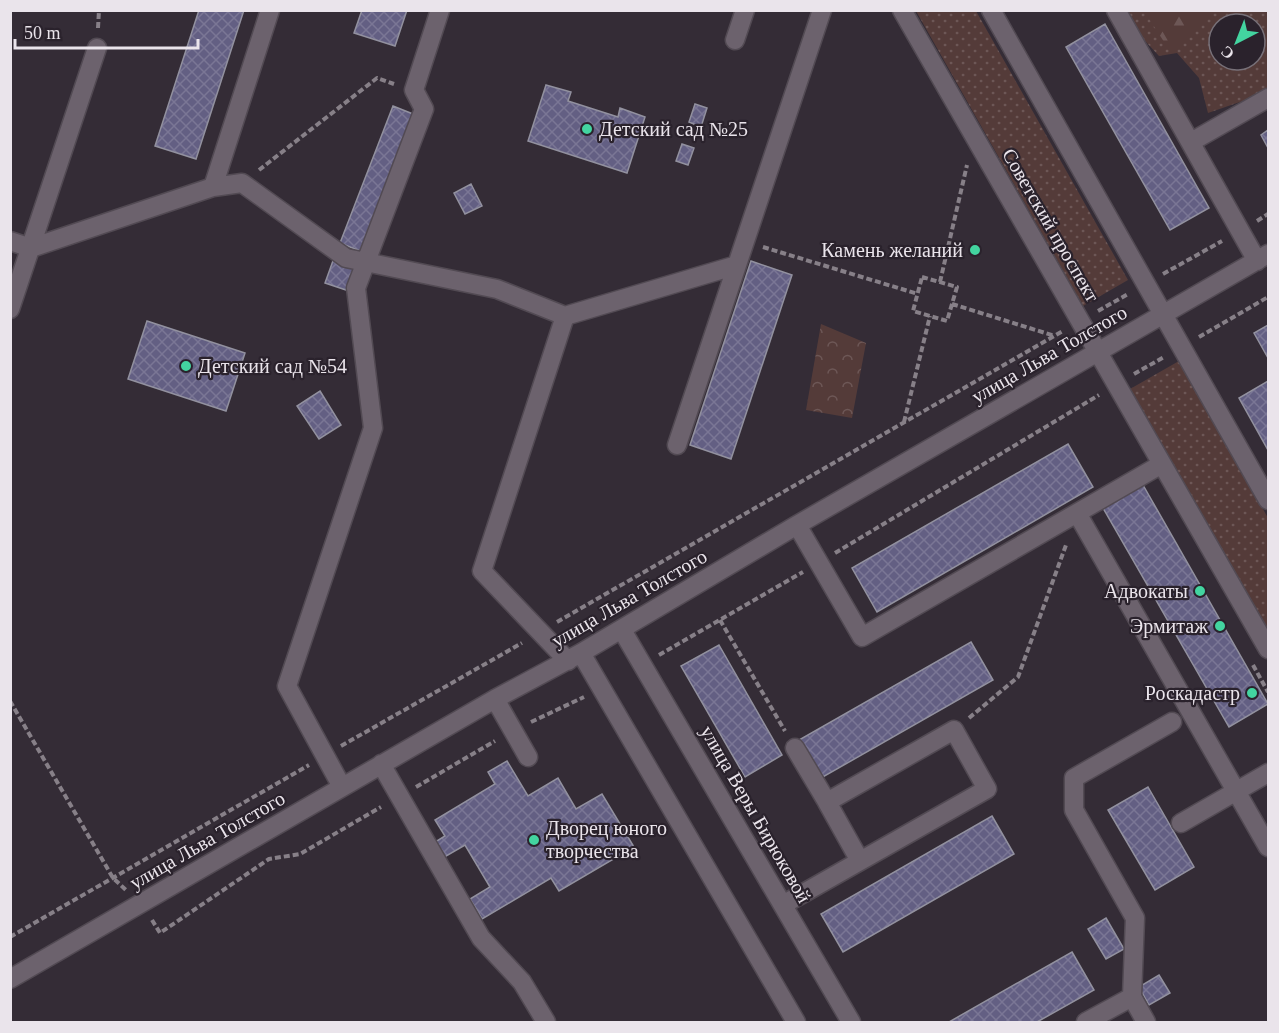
<svg xmlns="http://www.w3.org/2000/svg" width="1279" height="1033" viewBox="0 0 1279 1033" font-family="Georgia,serif">
	<style>
		.grass { fill: url(#grass-dots); fill-rule: evenodd }
		.forest { fill: url(#forest-firs) }
		.park { fill: url(#park-crowns) }
		.building { fill: url(#building-cross-hatch); stroke: #92919f; stroke-width: 1.5 }
		.lines { fill: none; stroke-linecap: round; stroke-linejoin: round }
		.minor-casing { stroke: #524a53; stroke-width: 21 }
		.path { stroke: #878088; stroke-width: 4; stroke-dasharray: 6 3; stroke-linecap: butt }
		.minor { stroke: #6c626d; stroke-width: 18 }
		.poi-dot { fill: #43d4a0; stroke: #2a222c; stroke-width: 2 }
		.labels { text-anchor: middle; dominant-baseline: central; stroke-width: 4.5; stroke-linejoin: round; paint-order: stroke }
		.poi-label { font-size: 20px; fill: #eae4eb; stroke: #2a222c; text-anchor: end }
		.street-label { font-size: 20px; fill: #eae4eb; stroke: #2a222c }
	</style>
	<defs>
		<pattern id="grass-dots" width="8" height="8" patternUnits="userSpaceOnUse" patternTransform="scale(1.5)"><rect width="8" height="8" fill="#543b39"/><path d="M2 2h.1M6 6h.1" fill="none" stroke="#6d5756" stroke-width="1.8" stroke-linecap="round"/></pattern>
		<pattern id="forest-firs" width="22" height="20" patternUnits="userSpaceOnUse" patternTransform="scale(1.5)"><rect width="22" height="20" fill="#543b39"/><path d="M5 1l3.5 6h-7zM16 11l3.5 6h-7z" fill="#6d5756"/></pattern>
		<pattern id="park-crowns" width="20" height="18" patternUnits="userSpaceOnUse" patternTransform="scale(1.5)"><rect width="20" height="18" fill="#543b39"/><path d="M2 6a3 3 0 1 1 6 0M12 15a3 3 0 1 1 6 0" fill="none" stroke="#6d5756"/></pattern>
		<pattern id="building-cross-hatch" width="8" height="8" patternUnits="userSpaceOnUse" patternTransform="scale(1.5)"><rect width="8" height="8" fill="#635f83"/><path d="M0 0l8 8M0 8l8-8" fill="none" stroke="#7a7695"/></pattern>
	</defs>
	<rect width="100%" height="100%" fill="#342c36"/>
	<path class="grass" d="M916,11h60l152,269 -45,26z
		M1126,11h142v76l-5,7 -55,19 -9,-35 -22,-25 -18,3 -24,-26zM1219,24h36v36h-36z
		M1179,361l89,157v114l-138,-243z"/>
	<path class="forest" d="M1144,11v-1l71,1 -45,40z"/>
	<path class="park" d="M821,324l45,19 -14,75 -46,-8z"/>
	<path class="building" d="M199,10h45l-48,149 -41,-13z
		M362,10h45l-12,36 -41,-13z
		M1105,24l104,184 -39,22 -104,-183z
		M546,85l25,7 -3,9 50,16 2,-9 25,9 -18,56 -99,-32z
		M695,104l12,4 -6,19 -12,-5z
		M393,106l20,8 -53,137 -20,-8z
		M1268,130v18l-7,-13z
		M682,144l12,4 -6,17 -12,-4z
		M471,184l11,22 -17,8 -11,-21z
		M334,258l21,7 -9,25 -21,-7z
		M751,261l41,14 -61,184 -41,-14z
		M147,321l98,32 -19,58 -98,-32z
		M1268,325v33l-14,-25z
		M1268,381v69l-29,-52z
		M320,391l21,34 -22,14 -22,-33z
		M1068,444l25,43 -216,125 -25,-44z
		M1143,485l125,219 -39,23 -126,-219z
		M971,642l22,38 -172,98 -22,-38z
		M719,645l63,110 -37,22 -64,-111z
		M507,761l21,35 30,-18 18,31 26,-15 32,53 -75,44 -8,-13 -69,41 -12,-20 20,-12 -25,-42 -24,14 -9,-15 13,-8 -10,-16 60,-36 -7,-12z
		M1148,787l46,80 -39,23 -47,-80z
		M992,816l22,38 -171,98 -22,-38z
		M1106,918l18,31 -18,10 -18,-30z
		M1072,952l22,38 -57,32h-88z
		M1159,975l11,18 -21,12 -10,-18z"/>
	<g class="lines">
		<defs>
			<path id="minor" d="M902,10l366,639
				M991,10l277,490
				M1116,10l141,251
				M735,40l10,-30
				M1191,142l77,-44
				M213,187l29,-4 104,75 151,31 68,27 172,-51
				M10,241l21,7 182,-61 57,-177
				M10,309l87,-261
				M565,316l-83,255 86,90
				M677,445l145,-435
				M1077,513l191,334
				M797,525l65,112 300,-173
				M622,630l229,392
				M581,653l215,369
				M495,699l33,58
				M795,748l32,54
				M381,764l100,174 41,44 24,40
				M342,787l-55,-101 86,-258 -17,-140 68,-179 -10,-19 26,-80
				M1181,823l87,-50
				M784,904l18,-10 185,-105 -33,-59 -127,72 33,59
				M10,979l485,-280 86,-46 216,-128 471,-271
				M1086,1022l46,-25
				M1146,1022l-14,-25 3,-79 -61,-108v-32l98,-56"/>
		</defs>
		<use href="#minor" class="minor-casing"/>
		<path class="path" d="M98,28l1,-18
			M259,170l118,-92 17,6
			M1257,221l11,-7
			M763,247l155,47
			M1163,274l59,-33
			M922,277l35,10 -10,34 -34,-10z
			M940,282l27,-117
			M952,304l103,32
			M1098,311l30,-17
			M1199,337l69,-40
			M1134,374l30,-17
			M904,422l26,-106
			M835,553l264,-158
			M720,620l65,111
			M557,622l506,-291
			M659,655l144,-83
			M1253,665l15,27
			M10,701l103,177 13,12
			M969,718l49,-41 48,-132
			M531,722l53,-25
			M341,746l181,-103
			M416,787l79,-46
			M152,920l8,13 109,-74 31,-5 81,-47
			M10,937l299,-172"/>
		<use href="#minor" class="minor"/>
	</g>
	<g class="poi-dot">
		<circle cx="587" cy="129" r="6"/>
		<circle cx="975" cy="250" r="6"/>
		<circle cx="186" cy="366" r="6"/>
		<circle cx="1200" cy="591" r="6"/>
		<circle cx="1220" cy="626" r="6"/>
		<circle cx="1252" cy="693" r="6"/>
		<circle cx="534" cy="840" r="6"/>
	</g>
	<g class="labels">
		<g class="poi-label">
			<text x="599" y="129" text-anchor="start">Детский сад №25</text>
			<text x="963" y="250">Камень желаний</text>
			<text x="198" y="366" text-anchor="start">Детский сад №54</text>
			<text x="1188" y="591">Адвокаты</text>
			<text x="1208" y="626">Эрмитаж</text>
			<text x="1240" y="693">Роскадастр</text>
			<text x="546" y="828" text-anchor="start">Дворец юного<tspan x="546" dy="23">творчества</tspan></text>
		</g>
		<g class="street-label">
			<text transform="translate(1051 225) rotate(60)">Советский проспект</text>
			<text transform="translate(1049 354) rotate(-30)">улица Льва Толстого</text>
			<text transform="translate(629 598) rotate(-30)">улица Льва Толстого</text>
			<text transform="translate(756 814) rotate(60)">улица Веры Бирюковой</text>
			<text transform="translate(207 840) rotate(-30)">улица Льва Толстого</text>
		</g>
	</g>
	<rect width="1279" height="1033" fill="none" stroke="#eae4eb" stroke-width="24"/>
	<g transform="translate(1237 42) rotate(222)"><circle r="28" fill="#2a222c" stroke="#777078" stroke-width="1.5"/>
	<path d="M0-4.5L10 22L0 15L-10 22Z" fill="#43d4a0"/>
	<text y="-9" font-size="16" font-weight="bold" text-anchor="middle" fill="#eae4eb">С</text>
	</g>
	<path d="M15 39v9h183v-9" fill="none" stroke="#eae4eb" stroke-width="3"/>
	<text x="24" y="39" font-size="18" fill="#eae4eb" stroke="#2a222c" stroke-width="4.5" paint-order="stroke">50 m</text>
</svg>
